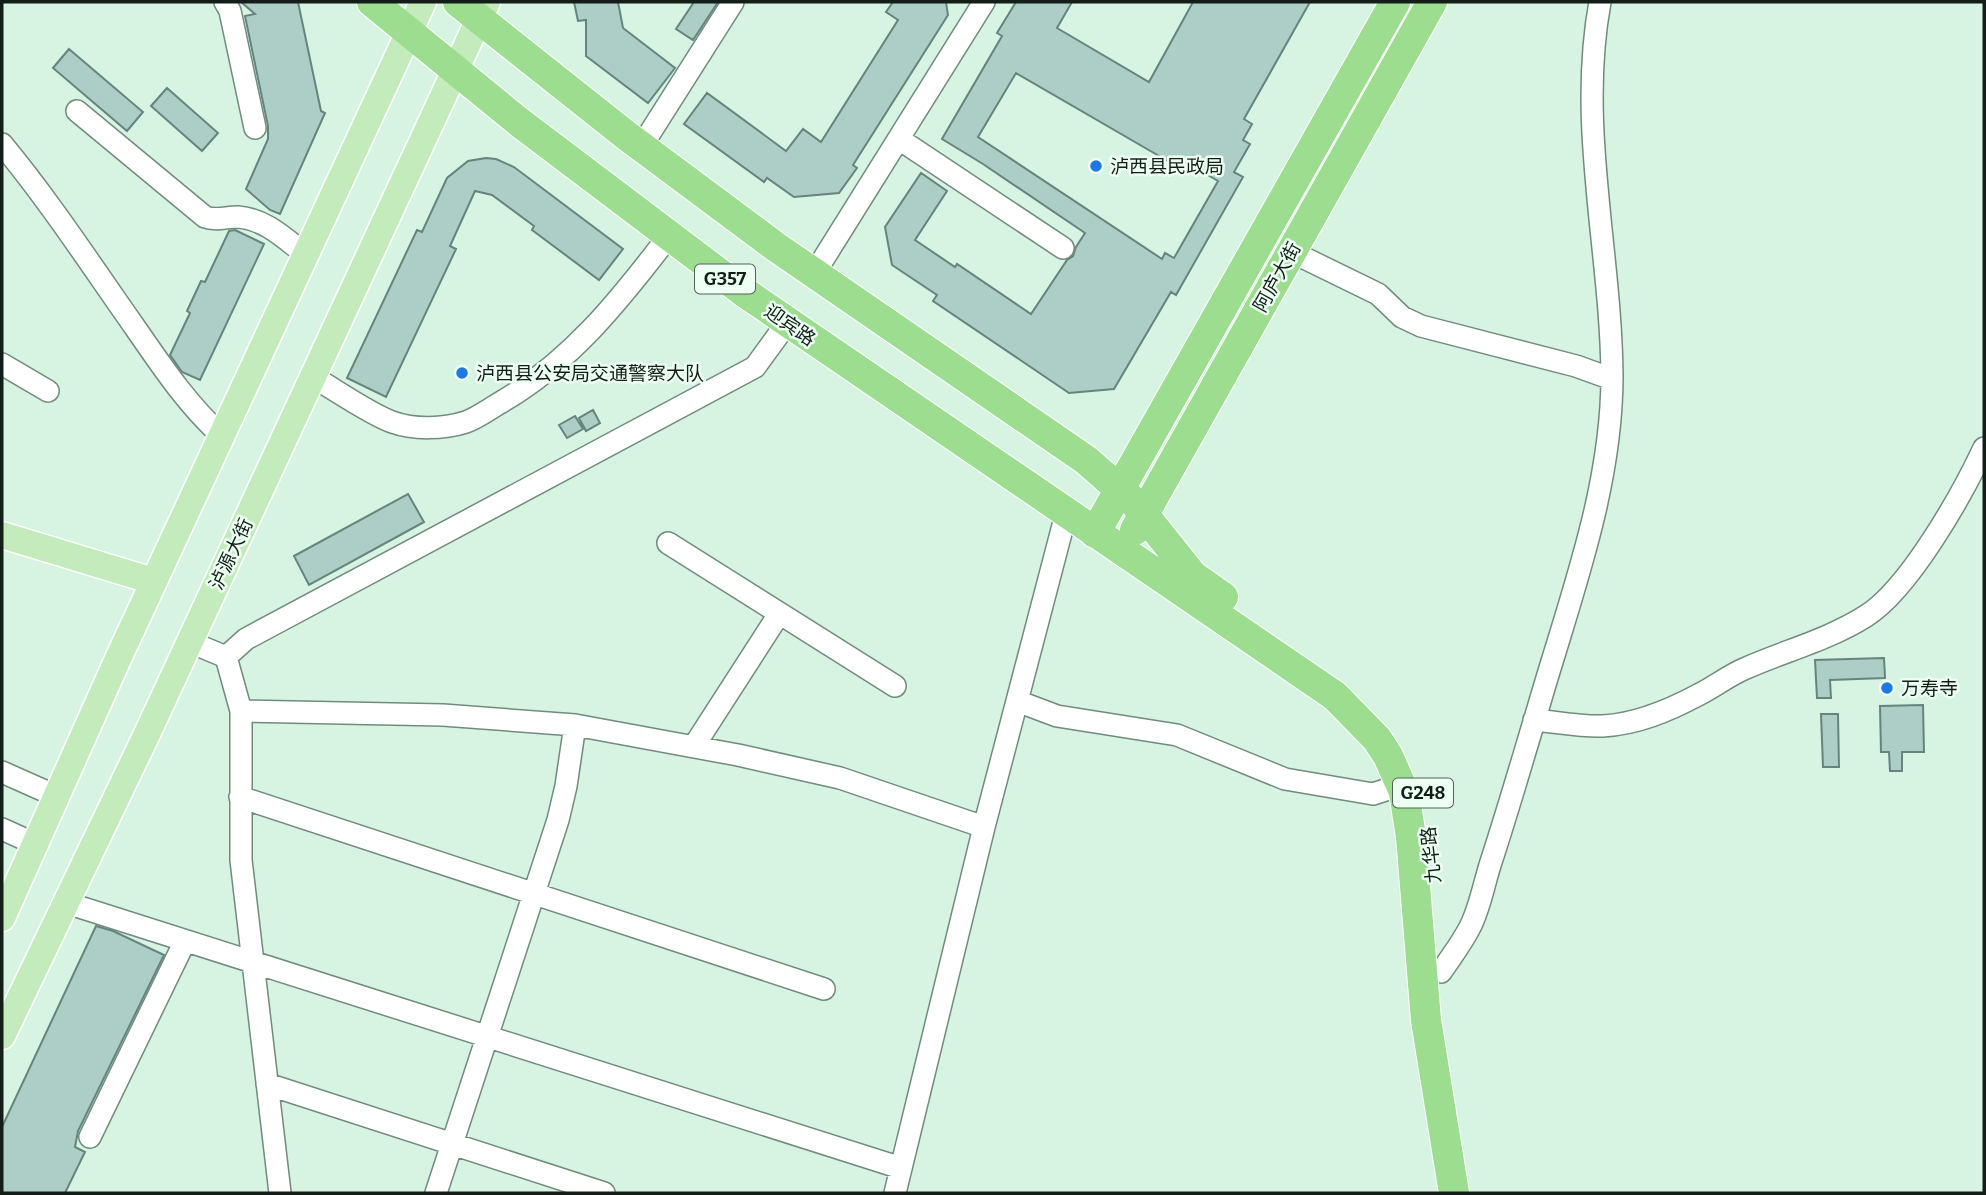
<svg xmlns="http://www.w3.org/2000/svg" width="1986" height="1195" viewBox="0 0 1986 1195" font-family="Bitter,'Noto Sans SC',serif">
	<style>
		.building { fill: #adcec6; stroke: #65847d; stroke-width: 2; fill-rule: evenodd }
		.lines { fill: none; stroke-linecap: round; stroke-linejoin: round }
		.minor-casing { stroke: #718b7c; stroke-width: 24 }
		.major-casing { stroke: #fff; stroke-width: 29 }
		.highway-casing { stroke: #fff; stroke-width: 32 }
		.minor { stroke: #fff; stroke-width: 21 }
		.major { stroke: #c4ebbc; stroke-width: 26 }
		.highway { stroke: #9ddd90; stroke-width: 30 }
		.poi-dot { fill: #2077e1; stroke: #edfef3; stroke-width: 2.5 }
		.labels { text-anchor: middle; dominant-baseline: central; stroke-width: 5; stroke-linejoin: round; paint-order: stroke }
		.shield { fill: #edfef3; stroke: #55615a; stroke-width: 2 }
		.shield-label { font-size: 18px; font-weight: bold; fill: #141e18 }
		.poi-label { font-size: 19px; fill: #141e18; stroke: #edfef3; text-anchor: start }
		.street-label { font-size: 19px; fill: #141e18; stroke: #edfef3 }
	</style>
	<rect width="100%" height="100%" fill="#d7f4e3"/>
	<path class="building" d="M241,2h57l23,109 4,2 -45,101 -10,-4 -24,-21 22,-50v-13l-23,-110 10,-2z
		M574,2h44l5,26 52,40 -27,35 -62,-47v-36l-8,1z
		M694,2h24l-25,38 -17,-11z
		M893,2h53l2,13 -95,150 4,3 -18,25 -45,4 -27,-19 -3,4 -80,-58 23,-31 79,58 17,-22 18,13 77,-122 -12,-8z
		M1016,2h56l-15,26 92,54 44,-80h117l-66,117 8,5 -9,16 7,4 -16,28 9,5 -67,118 -5,-3 -57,97 -45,4 -136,-92 4,-6 -45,-30 -7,-38 36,-54 26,18 -32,49 40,27 2,-3 74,50 36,-54 6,-4 3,-9 9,-14 -102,-69 -41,-25 60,-103 -5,-3zM1016,73l169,98 4,-7 29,17 -44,77 -9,-5 -3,6 -184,-122z
		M69,49l74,63 -16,19 -74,-63z
		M167,88l51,45 -16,18 -51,-45z
		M486,158l10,1 18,8 109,82 -24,31 -67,-50 2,-4 -42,-31 -17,-4 -25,55 6,3 -70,148 -39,-19 70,-148 5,2 25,-54 21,-17z
		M235,230l29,14 -64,136 -18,-8 -12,-17 20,-42 -3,-2 14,-30 4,1 24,-51z
		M593,410l7,13 -14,8 -7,-13z
		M575,416l8,13 -16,9 -8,-13z
		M408,494l16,28 -115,63 -15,-29z
		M1884,658l1,20 -55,2 1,18h-14l-2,-38z
		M1923,705l1,47h-22v19h-12l-1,-19h-8l-1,-46z
		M1821,714h17l1,53h-16z
		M96,926l17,5 51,24 -86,176 -3,16 10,5 -20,41h-63v-66z"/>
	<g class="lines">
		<defs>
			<path id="minor" d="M225,2l5,9 25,117
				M77,111l128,106c11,4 21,0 33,0 27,2 46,21 67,37
				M899,139l164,109
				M2,144c48,58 89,121 132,182 27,39 52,77 87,109
				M641,147l92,-145
				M1292,252l86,42 24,23 19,9 155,40 36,13
				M814,274l170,-272
				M2,364l46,27
				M313,377c23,13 55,36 79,45 22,8 52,7 74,0 11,-4 22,-12 32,-18 72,-41 121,-103 170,-167
				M668,543l227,143
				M190,642l36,15
				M226,657l20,-18 509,-272 32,-44
				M226,657l15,54v149l39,333
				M1017,701l40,15 120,19 108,44 88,15 28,-9
				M241,711l202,4 132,10 163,30 102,23 144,49
				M1534,720c23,2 47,7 69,6 34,-2 65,-15 95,-31 16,-8 30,-19 46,-26 40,-18 84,-29 122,-53 43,-27 96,-121 118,-168
				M694,746l85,-132
				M2,772l54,24
				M240,797l584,192
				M2,829l33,15
				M67,903l834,265
				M1441,972c10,-15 21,-29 29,-45 10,-19 14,-44 21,-65 17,-52 32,-104 48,-157 31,-107 73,-216 73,-329 -1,-125 -35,-250 -12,-374
				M267,1084l337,109
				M90,1137l95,-196
				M436,1193l122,-373 8,-34 9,-61
				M895,1193l89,-366 82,-313"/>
			<path id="major" d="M2,535l151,46
				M2,918l115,-257 306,-659
				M2,1036l144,-300 341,-734"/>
			<path id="highway" d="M372,2l147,120 225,170 591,404 42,43 11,17 16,36 7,45 15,183 28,173
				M458,2l169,134 149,111 310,213 47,41 60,75 30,21
				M1135,530l297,-528
				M1095,533l300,-531"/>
		</defs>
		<use href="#minor" class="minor-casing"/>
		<use href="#major" class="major-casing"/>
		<use href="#highway" class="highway-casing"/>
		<use href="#minor" class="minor"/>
		<use href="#major" class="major"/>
		<use href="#highway" class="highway"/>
	</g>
	<g class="poi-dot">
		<circle cx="1096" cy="166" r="7"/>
		<circle cx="462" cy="373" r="7"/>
		<circle cx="1887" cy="688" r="7"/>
	</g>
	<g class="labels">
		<g class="shield">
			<rect x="695" y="264.5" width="60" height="29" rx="5"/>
			<rect x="1393" y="778.5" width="60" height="29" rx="5"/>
		</g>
		<g class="shield-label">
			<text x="725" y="279">G357</text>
			<text x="1423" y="793">G248</text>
		</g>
		<g class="poi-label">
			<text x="1110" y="166">泸西县民政局</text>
			<text x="476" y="373">泸西县公安局交通警察大队</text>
			<text x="1901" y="688">万寿寺</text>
		</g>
		<g class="street-label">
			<text transform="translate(1277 277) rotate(-61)">阿庐大街</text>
			<text transform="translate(790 325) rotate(35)">迎宾路</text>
			<text transform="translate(231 554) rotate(-65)">泸源大街</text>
			<text transform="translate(1431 855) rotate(-96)">九华路</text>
		</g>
	</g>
	<rect width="1986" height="1195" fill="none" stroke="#141e18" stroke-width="7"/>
</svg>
